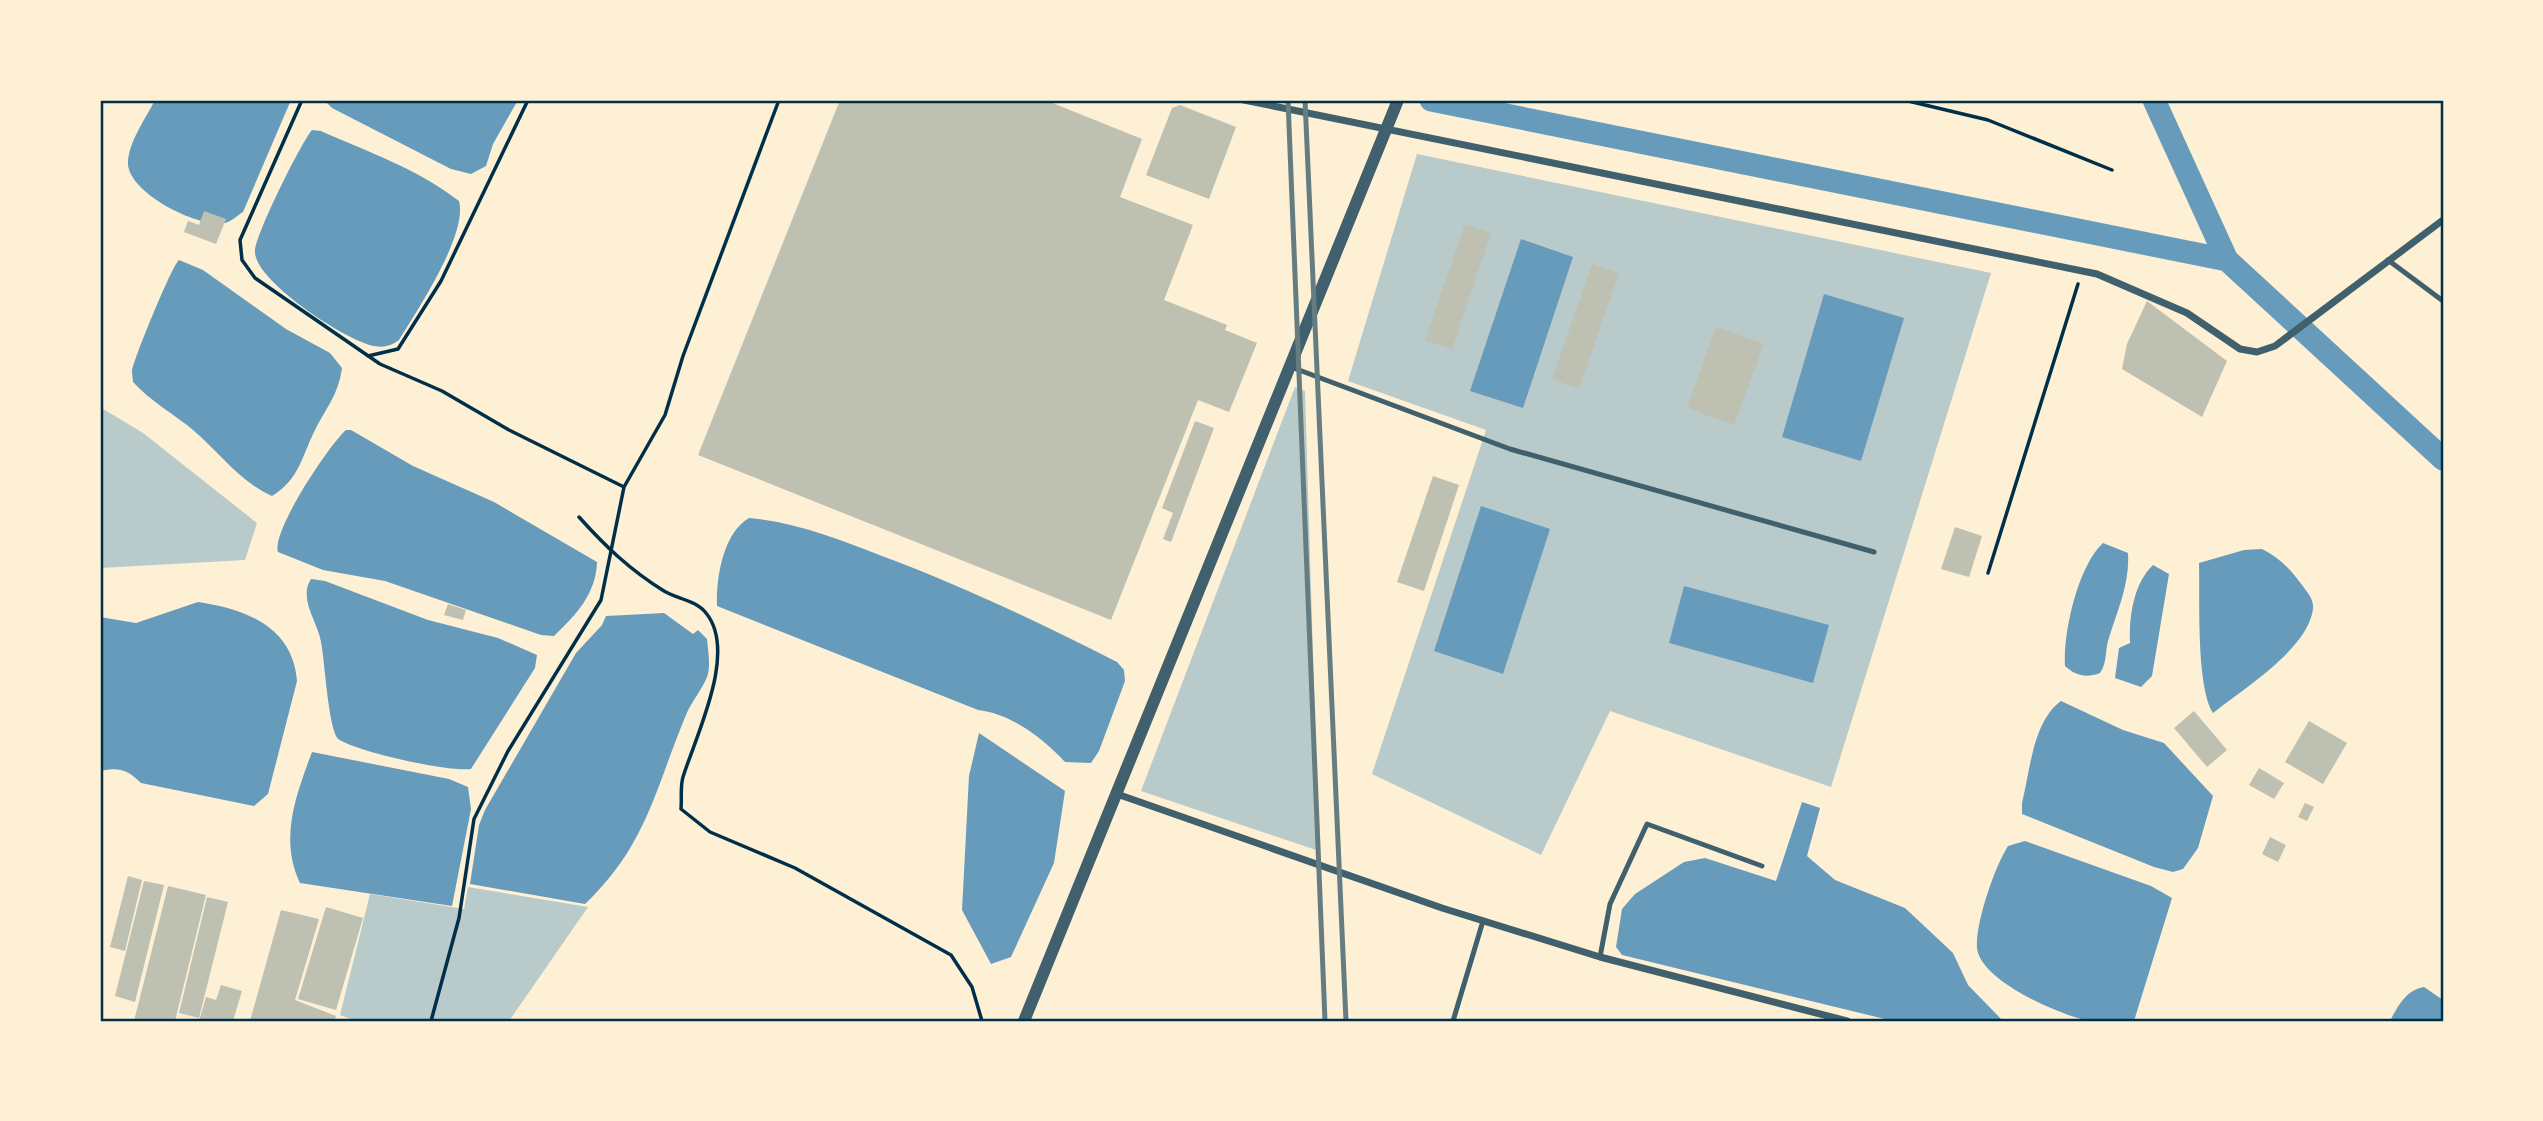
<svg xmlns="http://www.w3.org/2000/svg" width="2543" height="1121" viewBox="0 0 2543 1121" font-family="Jost,sans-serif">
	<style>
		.green { fill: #b9caca }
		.water { fill: #669bbc }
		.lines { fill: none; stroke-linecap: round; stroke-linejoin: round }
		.canal { stroke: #669bbc; stroke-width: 23 }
		.building { fill: #bec0b2 }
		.path { stroke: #003049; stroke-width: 3.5 }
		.service { stroke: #3f606c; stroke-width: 5 }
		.minor { stroke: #3f606c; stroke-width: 7 }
		.tertiary { stroke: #3f606c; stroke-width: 12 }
		.rail { stroke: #657d81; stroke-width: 5 }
		.neatline { fill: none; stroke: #003049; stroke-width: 2.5 }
	</style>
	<rect width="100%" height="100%" fill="#fdf0d5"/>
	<path class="green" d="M1417,154l574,119 -160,514 -221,-76 -69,144 -169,-81 114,-344 -138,-49z
		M1295,387l10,4 14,460 -178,-60z
		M100,407l43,26 114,90 -12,37 -145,8z
		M468,887l120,20 -79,114h-153l-16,-6 30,-121 94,15z"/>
	<path class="water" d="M155,100h136l-48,112c-5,3 -12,10 -18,11 -27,5 -94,-29 -97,-58 -1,-21 18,-47 27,-65z
		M324,100h194l-25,44 -7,22 -15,8 -20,-5 -119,-61z
		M312,130l9,1c47,21 97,38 138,70 9,33 -42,110 -60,139 -8,6 -15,8 -25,6 -28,-5 -119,-65 -119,-94 -1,-15 46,-109 57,-122z
		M1521,239l52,18 -50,151 -53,-17z
		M179,260l24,10 83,59 44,24 12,15c-4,27 -14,37 -26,60 -14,27 -16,51 -44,68 -33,-15 -52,-43 -79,-66 -19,-16 -43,-29 -60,-48 0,-2 -1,-9 -1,-11 1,-10 40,-106 47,-111z
		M1824,294l80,24 -43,143 -79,-24z
		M346,430h5l62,36 81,36 103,60c-1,32 -21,53 -43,74l-13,-1 -156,-54 -62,-11 -45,-18c-7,-20 51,-107 68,-122z
		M1481,506l69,23 -47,145 -69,-23z
		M749,518c46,4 90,21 133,38 81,30 158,67 235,106l7,8 1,11 -26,70 -8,12 -26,-1c-21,-23 -55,-49 -87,-52l-261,-104c-1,-28 6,-73 32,-88z
		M2103,543l25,10c2,31 -11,58 -20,88 -3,11 -1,22 -8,32 -14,5 -24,3 -35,-7 -2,-34 13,-100 38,-123z
		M2262,549c19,10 27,19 40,36 5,7 12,14 11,24 -5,40 -70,80 -100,104 -17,-27 -13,-115 -14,-150l45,-13z
		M2153,565l16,9 -17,102 -11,11 -26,-9 4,-30 11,-5c-1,-25 3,-59 23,-78z
		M311,579l14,2 103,39 70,18 39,17 -2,13 -64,101c-24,3 -113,-17 -133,-30 -10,-12 -13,-77 -17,-97 -3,-20 -23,-43 -10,-63z
		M1684,586l145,39 -16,58 -144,-40z
		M198,602c48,7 95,25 99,79l-29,113 -14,12 -113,-23c-14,-14 -22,-16 -41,-12v-154l36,6z
		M664,613l29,21 5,-4 9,9c1,12 4,27 0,38 -5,13 -16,25 -21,38 -31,74 -39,130 -101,189l-115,-20 9,-59 6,-15 91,-157 26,-28 4,-9z
		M2061,701l62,29 41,13 49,53 -15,52 -15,21 -10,3 -19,-5 -132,-53v-11c8,-32 11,-82 39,-102z
		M979,733l86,58 -11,72 -43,94 -20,7 -29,-54 7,-134z
		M312,752l137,27 19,8 3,22 -19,97 -152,-23c-21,-44 -4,-88 12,-131z
		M1802,802l18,6 -13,48 28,24 70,28 48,45 15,32 35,36h-110l-271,-66 -6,-8 6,-38 13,-15 49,-32 21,-4 71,23z
		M2025,841l126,45 21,12 -38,123c-14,0 -30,3 -44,0 -28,-5 -110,-40 -113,-73 -2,-24 18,-82 31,-102z
		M2424,987l19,13v21h-53c8,-15 16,-31 34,-34z"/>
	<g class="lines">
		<path class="canal" d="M1431,100l796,160
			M2154,100l73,160 216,199"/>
	</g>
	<path class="building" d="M840,100h205l97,39 -22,58 73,28 -29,75 63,25 -2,5 32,13 -28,69 -31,-12 -87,220 -413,-165z
		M1180,105l56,22 -27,72 -63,-24 26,-67z
		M204,211l22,8 -10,25 -32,-12 4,-11 11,4z
		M1465,224l26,9 -39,116 -27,-9z
		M1592,264l27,9 -40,116 -27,-10z
		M2147,301l80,60 -25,56 -80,-48 5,-25z
		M1716,327l48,17 -30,81 -47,-17z
		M1195,421l19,7 -43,114 -8,-3 10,-26 -11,-5z
		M1433,476l26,9 -35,106 -27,-9z
		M1955,527l27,9 -13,41 -28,-8z
		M448,604l18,6 -3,10 -19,-5z
		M2194,711l33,39 -20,17 -33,-39z
		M2309,721l38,22 -24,41 -38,-22z
		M2259,768l25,15 -10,16 -25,-14z
		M2305,803l9,4 -7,14 -9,-4z
		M2270,837l16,8 -8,17 -16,-8z
		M128,876l14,4 -17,71 -15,-4z
		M144,881l20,4 -29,117 -20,-6z
		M168,886l38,9 -31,126h-41z
		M207,897l21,5 -29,116 -20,-5z
		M326,907l37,11 -27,92 -38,-11z
		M281,910l38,9 -24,81 41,16 -2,5h-84z
		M221,985l21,6 -9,30h-34l7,-24 10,3z"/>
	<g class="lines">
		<path class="path" d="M302,100l-62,140 2,20 13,18 125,86 62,27 67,39 115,57
			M1904,100l84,20 124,50
			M368,356l30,-7 43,-68 87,-181
			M579,517c26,29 51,53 85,74 13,8 32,9 42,22 32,39 -10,122 -23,164 -3,10 -1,22 -2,32l29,23 85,36 156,87 21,32 10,34
			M1988,573l90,-289
			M431,1021l28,-103 15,-99 34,-68 93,-151 23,-113 41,-72 18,-59 96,-256"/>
		<path class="service" d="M2388,260l55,41
			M1291,367l219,82 364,103
			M1600,957l10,-53 37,-80 115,42
			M1453,1021l30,-100"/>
		<path class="minor" d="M1244,100l853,174 90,39 53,36 17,3 18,-6 168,-126
			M1117,794l325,114 158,49 247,64"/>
		<path class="tertiary" d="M1024,1021l374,-921"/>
		<path class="rail" d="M1288,100l37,921
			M1305,100l41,921"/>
	</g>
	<rect width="2543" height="1121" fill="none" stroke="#fdf0d5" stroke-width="203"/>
	<rect x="102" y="102" width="2340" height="918" class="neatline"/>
</svg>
